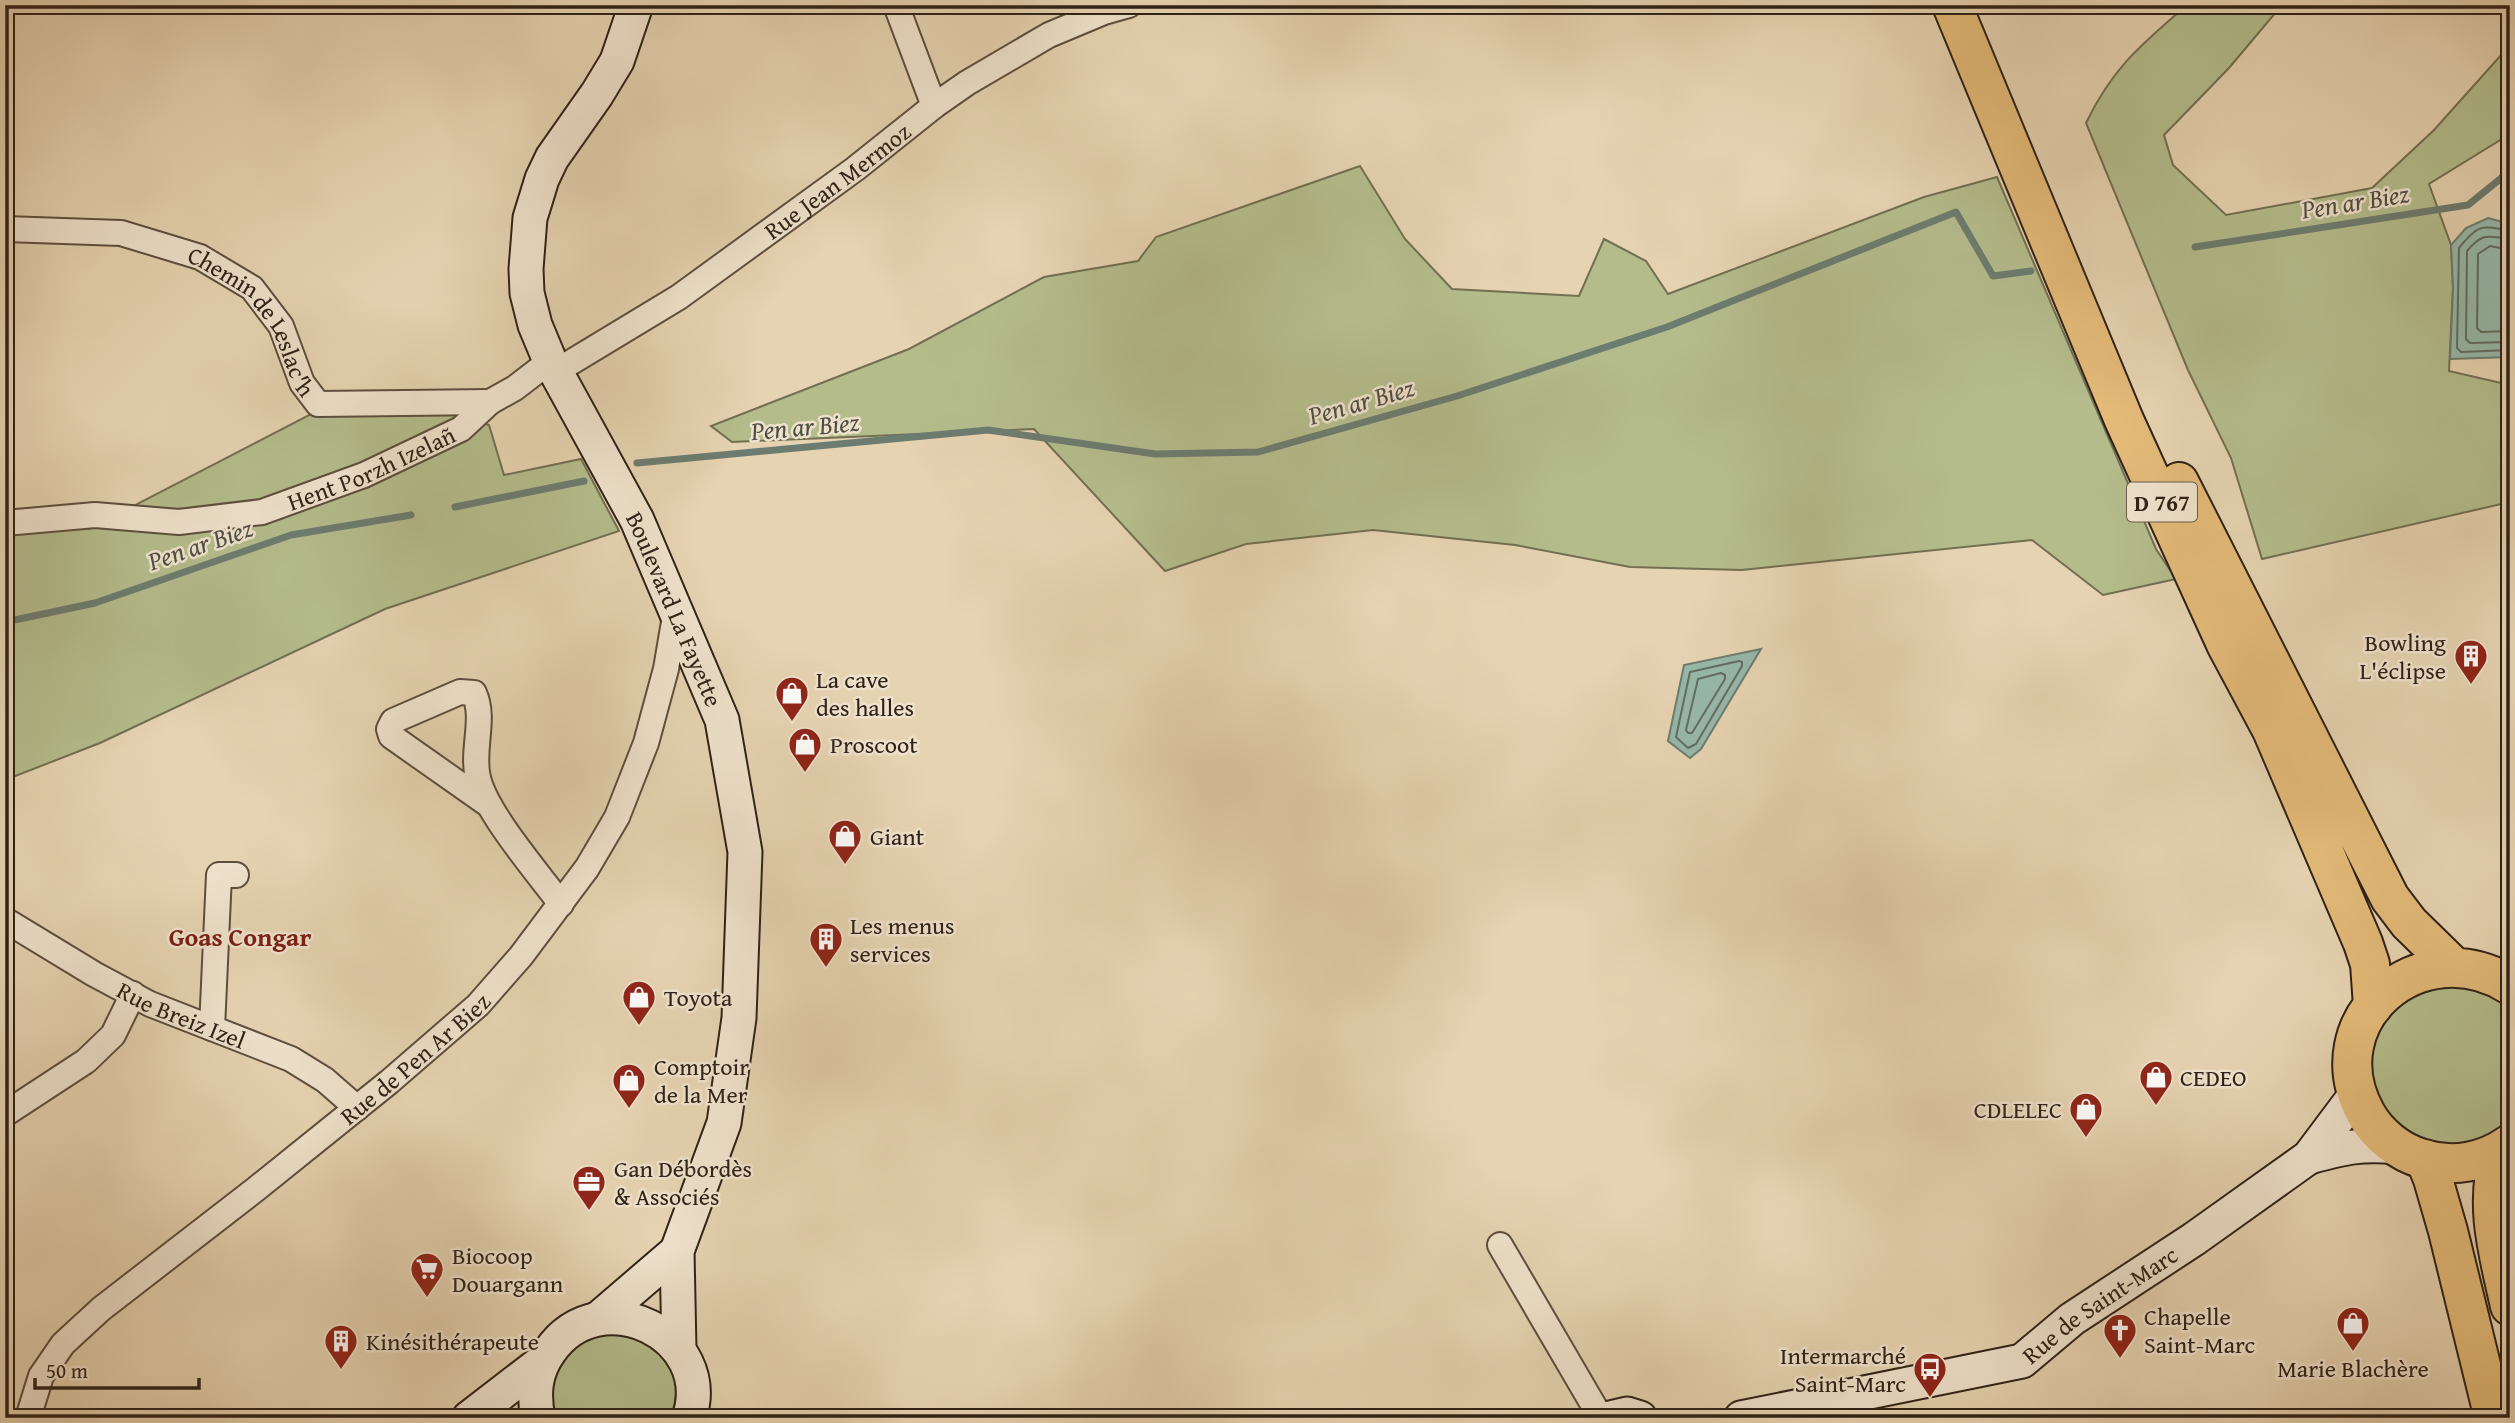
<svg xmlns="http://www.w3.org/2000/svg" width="2515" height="1423" viewBox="0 0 2515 1423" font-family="'Gentium Book Plus',serif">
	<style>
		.green { fill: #b4bc8c; stroke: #726f52; stroke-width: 2 }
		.water { fill: #96b8aa; stroke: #6d7c70; stroke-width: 2 }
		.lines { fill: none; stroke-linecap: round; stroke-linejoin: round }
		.shore { stroke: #626d61; stroke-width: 2 }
		.stream { stroke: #6d7c70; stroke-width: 7 }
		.minor-casing { stroke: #5d4e3e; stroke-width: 28 }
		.secondary-casing { stroke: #2f2218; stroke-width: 37 }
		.primary-casing { stroke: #2f2218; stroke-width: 42 }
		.minor { stroke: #efe2cc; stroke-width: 24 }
		.secondary { stroke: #efe2cc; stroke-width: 33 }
		.primary { stroke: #e3ba78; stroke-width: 38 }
		.labels { text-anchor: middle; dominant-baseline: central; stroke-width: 5; stroke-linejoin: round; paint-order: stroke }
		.shield { fill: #efe2cc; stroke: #695c4e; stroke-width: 2 }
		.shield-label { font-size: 23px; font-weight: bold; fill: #2f2218 }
		.street-label { font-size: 24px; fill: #2f2218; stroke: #efe2cc }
		.poi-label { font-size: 24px; fill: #2f2218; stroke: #efe2cc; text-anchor: start }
		.water-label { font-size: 26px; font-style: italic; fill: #4e4f44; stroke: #efe2cc }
		.neighbourhood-label { font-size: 26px; font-weight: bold; fill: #7a1f14; stroke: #efe2cc }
	</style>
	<rect width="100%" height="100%" fill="#e6d3b1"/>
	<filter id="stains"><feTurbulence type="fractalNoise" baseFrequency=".00286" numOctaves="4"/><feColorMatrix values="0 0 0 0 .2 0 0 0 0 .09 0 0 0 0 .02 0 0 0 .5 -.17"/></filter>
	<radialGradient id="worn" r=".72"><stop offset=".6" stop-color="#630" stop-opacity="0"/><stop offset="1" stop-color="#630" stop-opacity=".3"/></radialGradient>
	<path class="green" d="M2187,5h95l-53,63 -65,67 9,30 53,50 146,-27 62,-58 67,-75 9,-3v82l-81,50 22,61 2,43 -4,83 61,14v117l-248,57 -31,-101 -43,-88 -102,-247c27,-56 55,-78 101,-118z
		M1360,166l45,73 47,50 127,7 25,-57 42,22 22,33 256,-97 73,-20 159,372 20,30 -73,16 -71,-55 -290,30 -112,-3 -115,-22 -142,-15 -127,14 -81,27 -131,-142 -302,13 -21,-16 198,-77 135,-72 94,-16 18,-24z
		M313,413l142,1 34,11 15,50 77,-16 38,72 -234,78 -285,134 -95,37v-250l84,-1z
		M2437,983l52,9 21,16v116l-3,4 -52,22 -54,-15 -32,-46 4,-56 16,-24z
		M607,1330l43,10 27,35 -2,43h-121l-5,-28 18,-40z"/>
	<path class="water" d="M2488,218l22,6v133l-60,2 3,-71 -2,-43 15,-17z
		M1761,649l-60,100 -11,9 -22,-17 16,-76z"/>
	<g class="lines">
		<path class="shore" d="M2510,230c-29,-3 -30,-8 -51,18l-2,100 4,4 49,-2
			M2510,239c-22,-2 -26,-8 -43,12l-1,88 4,4 40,-1
			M2510,250l-20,-4 -12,8 -1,74 4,4 29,-1
			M1739,661l3,1v4l-46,78 -8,4 -12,-11 14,-65z
			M1721,673l4,2v4l-33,54h-4l-2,-3 12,-51z"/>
		<path class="stream" d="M2195,247l273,-42 42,-34
			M637,463l351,-33 167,24 103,-2 199,-56 210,-69 289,-115 37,64 38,-5
			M455,507l129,-26
			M5,622l90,-19 196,-68 120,-20"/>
		<defs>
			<g id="minor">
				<path d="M896,5l38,101"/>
				<path id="s1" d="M5,229l116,4 79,24 52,31 29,38 21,57 16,21 172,-2"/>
				<path id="s2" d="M555,372l124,-75 176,-128 79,-63 33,-23 82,-48 55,-23 25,-7"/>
				<path id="s3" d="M5,523l90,-8 84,7 83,-10 102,-37 97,-46 29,-27 25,-14 35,-27"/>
				<path d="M489,805l-98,-69 -2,-7 4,-8 67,-29 14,1c12,26 -3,57 4,85 8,35 60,95 83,126"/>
				<path id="s4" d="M5,920l89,54 56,30 141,55 34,21 32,28"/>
				<path d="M212,1028l7,-153h17"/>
				<path d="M5,1114l81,-53 27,-26 20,-41"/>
				<path d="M1500,1245l101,173"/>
				<path id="s5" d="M28,1418l13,-42 22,-32 38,-35 155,-120 133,-107 89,-77 43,-49 66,-88 30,-51 29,-74 20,-74 10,-59"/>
			</g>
			<g id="secondary">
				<path id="s6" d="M636,5l-19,56 -20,33 -45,64 -10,21 -12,39 -4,51 1,24 8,32 15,36 87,159 85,200 23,132 -6,166 -15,105 -47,128 2,99"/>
				<path d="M2309,1157c34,-9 52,-14 88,-10"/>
				<path d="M599,1318l78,-67"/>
				<path d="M469,1418l74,-57"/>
				<path d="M538,1418c-5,-25 -3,-46 12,-67 50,-72 167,-16 139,67"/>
				<path d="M1610,1418l17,-4 13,4"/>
				<path id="s7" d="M1741,1418l281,-57 50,-42 122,-80 115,-82 48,-64"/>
			</g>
			<path id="primary" d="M1952,5l172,415 102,224 46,86 91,213 7,21 3,42
				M2179,482l211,416 19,25 45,44
				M2510,985c-90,-56 -196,35 -144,129 12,21 33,38 57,45 30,9 62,3 87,-15
				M2500,1151c-16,54 -2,101 10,155
				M2425,1159l8,20 15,52 46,187"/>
		</defs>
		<use href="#minor" class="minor-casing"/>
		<use href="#secondary" class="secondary-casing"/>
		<use href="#primary" class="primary-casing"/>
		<use href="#minor" class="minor"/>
		<use href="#secondary" class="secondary"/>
		<use href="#primary" class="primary"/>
	</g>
	<defs>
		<symbol id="building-pin" viewBox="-11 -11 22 30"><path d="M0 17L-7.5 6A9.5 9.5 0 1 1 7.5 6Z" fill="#8f2418" stroke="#efe2cc"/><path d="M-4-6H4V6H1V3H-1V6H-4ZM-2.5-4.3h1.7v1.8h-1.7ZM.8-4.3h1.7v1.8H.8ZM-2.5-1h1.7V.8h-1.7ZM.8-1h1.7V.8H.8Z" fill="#fff"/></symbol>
		<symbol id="shop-pin" viewBox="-11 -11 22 30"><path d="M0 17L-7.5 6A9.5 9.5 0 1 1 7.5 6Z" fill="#8f2418" stroke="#efe2cc"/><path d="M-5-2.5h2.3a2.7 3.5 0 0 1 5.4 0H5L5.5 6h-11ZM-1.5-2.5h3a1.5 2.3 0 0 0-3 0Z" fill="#fff"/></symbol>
		<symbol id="office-pin" viewBox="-11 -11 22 30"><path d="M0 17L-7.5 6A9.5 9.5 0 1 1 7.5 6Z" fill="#8f2418" stroke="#efe2cc"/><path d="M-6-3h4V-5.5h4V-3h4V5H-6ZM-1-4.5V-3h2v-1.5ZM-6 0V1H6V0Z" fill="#fff"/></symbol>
		<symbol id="supermarket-pin" viewBox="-11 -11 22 30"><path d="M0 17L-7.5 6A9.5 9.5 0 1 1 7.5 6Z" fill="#8f2418" stroke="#efe2cc"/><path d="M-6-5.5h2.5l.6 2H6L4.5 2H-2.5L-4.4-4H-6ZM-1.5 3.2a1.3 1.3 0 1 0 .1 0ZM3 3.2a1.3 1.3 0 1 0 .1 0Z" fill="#fff"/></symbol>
		<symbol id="church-pin" viewBox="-11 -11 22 30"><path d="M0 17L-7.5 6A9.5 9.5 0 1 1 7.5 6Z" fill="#8f2418" stroke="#efe2cc"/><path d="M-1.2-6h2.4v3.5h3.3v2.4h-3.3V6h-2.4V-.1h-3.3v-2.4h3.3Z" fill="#fff"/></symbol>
		<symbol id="bus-pin" viewBox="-11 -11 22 30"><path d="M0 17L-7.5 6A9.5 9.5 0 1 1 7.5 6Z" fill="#8f2418" stroke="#efe2cc"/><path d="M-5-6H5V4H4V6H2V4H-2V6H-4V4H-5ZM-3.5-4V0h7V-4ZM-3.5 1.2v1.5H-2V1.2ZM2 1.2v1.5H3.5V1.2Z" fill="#fff"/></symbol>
	</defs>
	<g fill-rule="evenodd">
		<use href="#building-pin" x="2452" y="637" width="38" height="52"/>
		<use href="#shop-pin" x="773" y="674" width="38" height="52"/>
		<use href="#shop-pin" x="786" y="725" width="38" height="52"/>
		<use href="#shop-pin" x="826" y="817" width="38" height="52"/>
		<use href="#building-pin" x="807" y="920" width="38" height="52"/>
		<use href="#shop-pin" x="620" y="978" width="38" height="52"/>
		<use href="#shop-pin" x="2137" y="1058" width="38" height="52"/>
		<use href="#shop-pin" x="610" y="1061" width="38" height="52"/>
		<use href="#shop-pin" x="2067" y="1090" width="38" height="52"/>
		<use href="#office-pin" x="570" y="1163" width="38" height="52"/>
		<use href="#supermarket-pin" x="408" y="1250" width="38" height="52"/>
		<use href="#shop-pin" x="2334" y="1304" width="38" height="52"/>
		<use href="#church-pin" x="2101" y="1311" width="38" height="52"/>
		<use href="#building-pin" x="322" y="1322" width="38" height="52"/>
		<use href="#bus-pin" x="1911" y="1350" width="38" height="52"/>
	</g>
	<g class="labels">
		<rect class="shield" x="2127" y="482.5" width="70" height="39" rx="5"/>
		<g class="shield-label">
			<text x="2162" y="502">D 767</text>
		</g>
		<g class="street-label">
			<text stroke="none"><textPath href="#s2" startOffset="341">Rue Jean Mermoz</textPath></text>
			<text stroke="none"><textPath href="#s1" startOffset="284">Chemin de Leslac'h</textPath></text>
			<text stroke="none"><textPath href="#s3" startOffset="376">Hent Porzh Izelañ</textPath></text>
			<text stroke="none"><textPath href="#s6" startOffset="665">Boulevard La Fayette</textPath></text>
			<text stroke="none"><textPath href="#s4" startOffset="201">Rue Breiz Izel</textPath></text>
			<text stroke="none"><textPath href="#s5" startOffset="536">Rue de Pen Ar Biez</textPath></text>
			<text stroke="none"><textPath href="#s7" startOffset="383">Rue de Saint-Marc</textPath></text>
		</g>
		<g class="poi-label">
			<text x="2446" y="642" text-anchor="end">Bowling<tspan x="2446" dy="28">L'éclipse</tspan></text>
			<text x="816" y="679">La cave<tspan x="816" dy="28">des halles</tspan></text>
			<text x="830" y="744">Proscoot</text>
			<text x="870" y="836">Giant</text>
			<text x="850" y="925">Les menus<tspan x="850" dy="28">services</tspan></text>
			<text x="664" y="997">Toyota</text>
			<text x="654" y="1066">Comptoir<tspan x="654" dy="28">de la Mer</tspan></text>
			<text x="2180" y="1077">CEDEO</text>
			<text x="2062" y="1109" text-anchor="end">CDLELEC</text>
			<text x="614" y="1168">Gan Débordès<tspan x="614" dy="28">&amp; Associés</tspan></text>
			<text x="452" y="1255">Biocoop<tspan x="452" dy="28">Douargann</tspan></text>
			<text x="2144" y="1316">Chapelle<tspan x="2144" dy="28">Saint-Marc</tspan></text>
			<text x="366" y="1341">Kinésithérapeute</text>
			<text x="1906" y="1355" text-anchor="end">Intermarché<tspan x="1906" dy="28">Saint-Marc</tspan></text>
			<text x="2353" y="1368" text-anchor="middle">Marie Blachère</text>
		</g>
		<g class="water-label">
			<text transform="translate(2355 201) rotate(-9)">Pen ar Biez</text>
			<text transform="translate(1361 401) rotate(-16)">Pen ar Biez</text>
			<text transform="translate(805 426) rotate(-5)">Pen ar Biez</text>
			<text transform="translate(200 544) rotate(-19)">Pen ar Biez</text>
		</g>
		<g class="neighbourhood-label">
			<text x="240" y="936">Goas Congar</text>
		</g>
	</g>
	<rect width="2515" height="1423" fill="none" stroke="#e6d3b1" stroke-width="28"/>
	<rect x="7" y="7" width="2501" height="1409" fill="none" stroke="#2f2218" stroke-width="3.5"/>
	<rect x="14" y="14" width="2487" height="1395" fill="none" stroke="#2f2218" stroke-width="2"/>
	<path d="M35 1378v10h164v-10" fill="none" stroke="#2f2218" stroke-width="3.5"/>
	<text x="46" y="1378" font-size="21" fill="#2f2218" stroke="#efe2cc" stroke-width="5" paint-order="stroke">50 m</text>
	<rect width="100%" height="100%" filter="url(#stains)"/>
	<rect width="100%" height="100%" fill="url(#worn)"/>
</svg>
